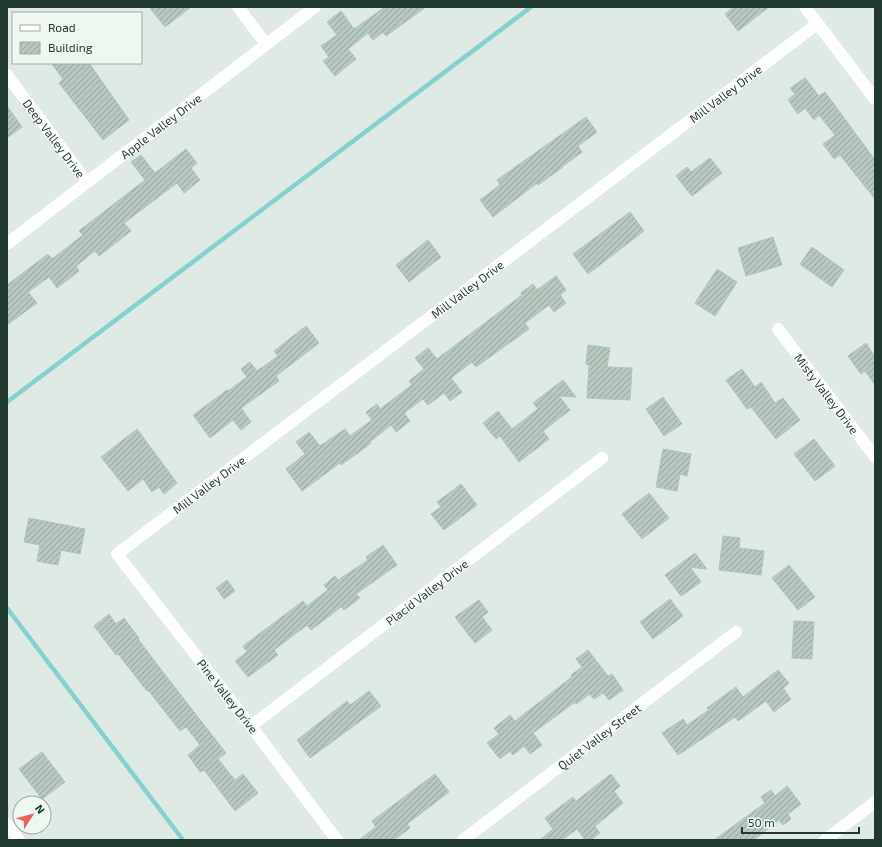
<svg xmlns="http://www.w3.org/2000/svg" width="882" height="847" viewBox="0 0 882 847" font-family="'Exo 2',sans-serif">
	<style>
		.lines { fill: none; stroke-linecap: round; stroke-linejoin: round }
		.stream { stroke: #85d0d0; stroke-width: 4.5 }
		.building { fill: url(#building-hatch); stroke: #b1c4b9 }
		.minor { stroke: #fff; stroke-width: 12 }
		.labels { text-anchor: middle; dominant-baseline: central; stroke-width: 4; stroke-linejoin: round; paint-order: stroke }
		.street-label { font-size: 12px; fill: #203a2f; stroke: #eff7f1 }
	</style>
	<defs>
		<pattern id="building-hatch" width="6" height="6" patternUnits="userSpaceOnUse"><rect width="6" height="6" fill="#b7c8be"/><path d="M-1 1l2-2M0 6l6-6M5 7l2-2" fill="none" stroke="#94a39b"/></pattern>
	</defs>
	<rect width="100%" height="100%" fill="#deeae3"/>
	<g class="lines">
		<path class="stream" d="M7,402l524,-395
			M7,608l176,232"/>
	</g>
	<path class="building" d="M149,7h42l-26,20z
		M385,7h41l-40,29 -3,-4 -10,8 -5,-7 -20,16 8,10 -21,17 -12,-15 6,-4 -8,-11 16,-11 -10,-13 14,-11 13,18z
		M734,7h35l-31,24 -13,-17z
		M51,63h38l40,57 -26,20 -44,-57 4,-4z
		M805,78l14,18 6,-4 50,68v39l-35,-44 -6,4 -11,-15 12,-9 -16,-20 -5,5 -9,-12 -7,6 -10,-14 7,-6 -5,-6z
		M7,106l15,21 -15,11z
		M586,117l11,15 -19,14 4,6 -19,14v1l-25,18 -1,-2 -44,34 -13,-17 20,-15 -3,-5z
		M186,149l11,14 -6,5 9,12 -16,13 -7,-10 -53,40 7,8 -32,25 -4,-5 -19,15 3,5 -22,17 -8,-11 -21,15 9,11 -30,22v-40l41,-31 4,5 31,-24 -4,-4 66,-51 -14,-18 10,-7 14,18z
		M710,158l12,15 -30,23 -16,-20 11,-9 4,5z
		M630,212l14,19 -56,43 -15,-20z
		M773,237l9,28 -36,11 -8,-28z
		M428,240l13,17 -32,25 -13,-17z
		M812,247l32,23 -12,17 -32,-23z
		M717,269l20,13 -22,34 -20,-13z
		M556,276l10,14 -6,5 6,8 -12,9 -5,-7 -24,18 4,6 -53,38 -4,-5 -21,16 11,14 -12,9 -6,-8 -16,12 -5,-6 -19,14 6,8 -14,11 -5,-7 -21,17 1,1 -9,7 -21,15 -1,-2 -38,28 -16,-22 19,-15 -9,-12 13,-10 11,14 25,-17 5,7 22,-16 -6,-8 11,-8 3,5 32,-24 -3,-4 15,-12 -9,-11 13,-10 9,11 85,-64 -1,-2 12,-9 4,6z
		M306,326l13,17 -43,33 3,5 -38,27 10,14 -10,8 -8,-10 -23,18 -17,-23 34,-25 1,1 19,-14 -6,-8 9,-7 7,9 21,-15 -4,-5z
		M866,343l9,14v28l-10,-14 -4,3 -13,-18z
		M588,345l22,3 -3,19 25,1 -2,32 -43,-2 2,-33 -3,-1z
		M742,369l13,18 6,-5 14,21 8,-5 17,22 -24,19 -25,-32 -4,2 -21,-29z
		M563,380l13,17 -17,-1 11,14 -27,21 6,8 -30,23 -19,-26 -4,3 -13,-16 15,-12 14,18 26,-20 -5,-6z
		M663,397l19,27 -18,12 -18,-27z
		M137,429l40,54 -13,11 -5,-7 -7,5 -9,-13 -15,12 -27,-34z
		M814,439l21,27 -20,15 -21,-27z
		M663,449l28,5 -4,22 -7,-2 -3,17 -21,-4z
		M461,484l16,21 -33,25 -13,-16 10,-7 -4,-5z
		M649,493l20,25 -27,21 -20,-25z
		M29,518l56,11 -5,25 -19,-4 -3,15 -21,-4 3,-16 -16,-3z
		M723,536l17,2 -1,10 25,3 -3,24 -42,-5z
		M383,545l14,20 -41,29 4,4 -16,12 -3,-3 -30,23 -4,-5 -33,25 4,5 -30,22 -13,-16 12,-9 -4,-6 60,-45 4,5 21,-16 -4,-5 11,-9 3,4 30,-20 -2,-3z
		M695,553l12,16 -17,-2 11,15 -20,14 -16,-21z
		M789,565l26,32 -17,13 -26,-32z
		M227,580l8,11 -11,8 -8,-11z
		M670,599l13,17 -30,23 -13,-17z
		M479,600l9,12 -6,5 10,13 -17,13 -20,-26z
		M109,614l7,10 8,-6 15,20 -1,1 28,37 60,77 -8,6 17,21 8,-6 15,19 -23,18 -31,-41 -4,2 -12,-17 12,-10 -14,-18 -6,4 -32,-41 -1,1 -29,-37 -2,1 -22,-29z
		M794,621l20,1 -2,37 -20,-1z
		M588,650l20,26 4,-2 11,16 -14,10 -6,-7 -9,6 -4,-5 -14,10 -1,-2 -42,31 9,12 -12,9 -6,-8 -11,9 -3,-4 -10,8 -13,-16 12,-9 -5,-6 16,-13 5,6 57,-44 -1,-2 11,-8 -6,-8z
		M778,670l11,13 -6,5 8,11 -17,13 -8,-11 -28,20 -3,-4 -57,38 -16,-22 21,-14 4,6 22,-15 -2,-2 29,-21 7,10z
		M369,691l12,15 -71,52 -13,-18 50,-39 3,4z
		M42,752l23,30 -23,17 -23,-30z
		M435,774l14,18 -42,32 3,4 -16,12h-35l17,-13 -4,-6z
		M611,774l9,12 -6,5 9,12 -28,23 5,7 -9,7h-6l-8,-11 -15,11h-22l13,-11 -8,-11 28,-21 3,4z
		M787,786l14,18 -13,10 3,5 -8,6 -4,-5 -25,20h-40l51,-37 -4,-6 10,-7 4,6z"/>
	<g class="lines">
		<g class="minor">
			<path d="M238,7l28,37"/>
			<path d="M805,7l70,92"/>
			<path id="s1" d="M7,75l80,107"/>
			<path id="s2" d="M7,244l308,-237"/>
			<path id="s3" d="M778,329l97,128"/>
			<path id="s4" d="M251,726l351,-268"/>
			<path d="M7,824l12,16"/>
			<path id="s5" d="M337,840l-86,-114 -134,-172 700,-530"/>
			<path id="s6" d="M463,840l273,-208"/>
			<path d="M825,840l50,-38"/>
		</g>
	</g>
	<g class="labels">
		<g class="street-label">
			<text stroke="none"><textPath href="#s5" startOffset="1124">Mill Valley Drive</textPath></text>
			<text stroke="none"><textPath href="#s2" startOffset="194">Apple Valley Drive</textPath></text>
			<text stroke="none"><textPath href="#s1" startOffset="79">Deep Valley Drive</textPath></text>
			<text stroke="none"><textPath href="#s5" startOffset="800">Mill Valley Drive</textPath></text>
			<text stroke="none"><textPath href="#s3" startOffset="81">Misty Valley Drive</textPath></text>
			<text stroke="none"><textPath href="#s5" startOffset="476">Mill Valley Drive</textPath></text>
			<text stroke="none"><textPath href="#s4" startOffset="221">Placid Valley Drive</textPath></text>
			<text transform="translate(228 696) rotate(52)">Pine Valley Drive</text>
			<text stroke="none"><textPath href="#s6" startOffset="171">Quiet Valley Street</textPath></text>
		</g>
	</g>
	<rect width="882" height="847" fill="none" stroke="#203a2f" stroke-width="16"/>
	<rect x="12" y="12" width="130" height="52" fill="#eff7f1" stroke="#9caba3"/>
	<rect x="20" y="25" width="20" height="6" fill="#ffffff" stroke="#9caba3"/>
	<text x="48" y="32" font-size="12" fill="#203a2f">Road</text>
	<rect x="20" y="42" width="20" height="12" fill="url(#building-hatch)" stroke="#9caba3"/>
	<text x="48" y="52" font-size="12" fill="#203a2f">Building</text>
	<g transform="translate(32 815) rotate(54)"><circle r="19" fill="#eff7f1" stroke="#9caba3"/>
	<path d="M0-3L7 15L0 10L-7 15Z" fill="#f36154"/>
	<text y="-6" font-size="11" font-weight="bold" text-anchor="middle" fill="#203a2f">N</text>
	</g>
	<path d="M742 827v6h117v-6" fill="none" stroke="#203a2f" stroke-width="2"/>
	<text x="748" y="827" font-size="12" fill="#203a2f" stroke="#eff7f1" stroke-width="3" paint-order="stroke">50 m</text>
</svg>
